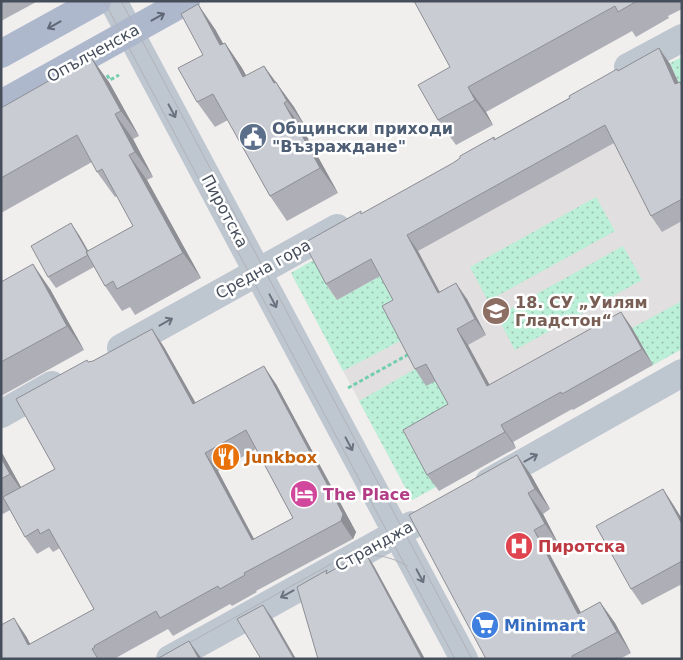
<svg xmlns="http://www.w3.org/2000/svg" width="683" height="660" viewBox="0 0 683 660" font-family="'DejaVu Sans',sans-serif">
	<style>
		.education { fill: #e2dfe0 }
		.green { fill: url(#green-dots) }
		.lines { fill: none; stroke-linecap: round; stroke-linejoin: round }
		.path { stroke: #72ceaf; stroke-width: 3; stroke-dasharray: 4 2.5; stroke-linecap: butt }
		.minor { stroke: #bec6d0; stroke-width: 28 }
		.major { stroke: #adb8cd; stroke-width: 28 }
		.tram { stroke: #b0b2b8; stroke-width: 1 }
		.wall { fill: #aeafb6; fill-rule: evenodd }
		.shaded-wall { fill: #8d8f94 }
		.building { fill: #caccd4; stroke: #8d8f94; fill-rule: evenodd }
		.oneway { stroke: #606878 }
		.oneway2 { stroke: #6a727f }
		.labels { text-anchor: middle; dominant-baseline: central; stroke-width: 5; stroke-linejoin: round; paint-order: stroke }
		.street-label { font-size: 16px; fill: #464e5c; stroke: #fff }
		.service-label { font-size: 16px; font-weight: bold; fill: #4e5e75; stroke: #fff; text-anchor: start }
		.education-label { font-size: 16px; font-weight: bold; fill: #785e54; stroke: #fff; text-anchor: start }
		.food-label { font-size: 16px; font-weight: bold; fill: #c56008; stroke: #fff; text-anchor: start }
		.hotel-label { font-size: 16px; font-weight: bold; fill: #b23c85; stroke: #fff; text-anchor: start }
		.health-label { font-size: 16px; font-weight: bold; fill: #be3a42; stroke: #fff; text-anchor: start }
		.shop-label { font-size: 16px; font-weight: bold; fill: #366cbe; stroke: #fff; text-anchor: start }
	</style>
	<defs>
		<pattern id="green-dots" width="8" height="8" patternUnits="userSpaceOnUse" patternTransform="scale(1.25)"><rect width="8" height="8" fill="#bbefd7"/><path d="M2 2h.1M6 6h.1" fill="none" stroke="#9ac4b2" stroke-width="1.8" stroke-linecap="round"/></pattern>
	</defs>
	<rect width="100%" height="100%" fill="#f1eeee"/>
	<path class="education" d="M682,57v292l-216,119v2l-54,30 -121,-227z"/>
	<path class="green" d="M682,57v33l-12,-27z
		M596,197l19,34 -127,70 -18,-34z
		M623,246l19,34 -127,70 -18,-34z
		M315,259l14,30 8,11 45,-25 22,42 -2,23 -59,31 -52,-98z
		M682,301v48l-29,16 -21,-37z
		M417,368l21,12 22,41 -24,66 -24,13 -53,-99z"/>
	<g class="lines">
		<path class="path" d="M107,75l3,5 9,-5
			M348,388l63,-35"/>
		<path class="minor" d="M113,1l351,658
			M628,67l54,-29
			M121,348l216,-120
			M1,414l51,-29
			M489,482l193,-109
			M170,659l242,-134"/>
		<path class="major" d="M1,54l96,-53
			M1,104l185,-103"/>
		<path class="tram" d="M104,1l351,658
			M121,1l351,658
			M160,659l180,-100c23,-6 46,-6 67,7"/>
	</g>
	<path class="wall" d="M1,1h37l-37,20z
		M414,1h268v8l-14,7 1,2 -33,19 -4,-6 -146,81 7,13 -37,20 -18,-25 12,-53z
		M215,29l8,15 2,-1 17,25 4,8 18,-10 30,41 11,19 -3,2 36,65 -51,28 -17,-25 -42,-76 -13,7 -18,-25 6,-47z
		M659,48l11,16 8,19 4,2v136l-20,11 -11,-16 -37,-73 -196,108 22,41 27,7 19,36 -18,10 21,40 132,-73 11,16 21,37 -80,45 -1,-1 -59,33 3,6 -77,43 -12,-16 21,-71 -12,-23 -10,5 -11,-17 -22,-69 -13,-24 -43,24 -11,-16 37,-71 90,-50 41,-26 1,2z
		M109,82l30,54 -6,3 20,38 -6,3 54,98 -66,37 -5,-8 -8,4 -17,-25 -11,-19 -38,21 -8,-11 31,-42 9,16 45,-25 -16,-30 -2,1 -18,-25 -5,-10 -91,51v-105z
		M1,282l49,7 34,61 -83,46z
		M152,329l12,18 31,56 81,-19 80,148 -3,7 -97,52 1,1 -25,14 -2,-2 -57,32 -5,-7 -54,30h-113l25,-23 4,8 64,-35 -34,-61 -7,4 -4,-5 -12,7 -12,-17 -15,-27 -9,5v-64l20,36 34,-18 34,-107 4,-1zM256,449l37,69 -39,21 -36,-68z
		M531,475l19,34 -7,5 16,31 -11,6 33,62 19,-11 15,21 16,30 -11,6h-134z
		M663,489l11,17 8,13v65l-40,21 -11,-16z"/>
	<path class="shaded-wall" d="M198,4l17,25 23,41 -18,-25z
		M225,43l17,25 19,34 -18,-25z
		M659,48l11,16 12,26 -7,-6z
		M91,57l18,25 30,54 -18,-25z
		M264,66l30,41 11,19 -31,-43z
		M468,87l18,25 7,13 -18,-25z
		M284,103l18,25 36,65 -18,-25z
		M115,114l18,25 20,38 -18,-25z
		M129,155l18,25 54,98 -18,-25z
		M71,223l8,12 18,31 -8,-11z
		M407,235l11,16 31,59 -11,-17z
		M33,264l17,25 34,61 -17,-24z
		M456,283l11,16 19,36 -11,-16z
		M621,312l11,16 21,37 -11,-16z
		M152,329l12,18 42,74 -13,-17z
		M457,329l11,16 31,57 -12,-16z
		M264,366l12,18 80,148 -3,7 -12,-18z
		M501,425l12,17 3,6 -11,-16z
		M1,451l27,49 -18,-26 -9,-16z
		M205,453l13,18 46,87 -12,-18z
		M517,455l14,20 19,34 -15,-20z
		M663,489l11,17 8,13v5z
		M528,493l15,21 16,31 -14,-21z
		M534,530l14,21 45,84 -15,-21z
		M365,552l9,14 51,93h-3z
		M600,602l15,21 16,30 -14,-21z
		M263,605l10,14 23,40h-2z
		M14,618l12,18 12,23 -10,-14z
		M189,641l13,18h-3z"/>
	<path class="building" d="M414,1h223l-19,11 -3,-6 -147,81 7,13 -37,20 -20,-35 32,-18z
		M198,4l22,41 5,-2 18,34 21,-11 10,17 2,-1 11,19 -3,2 36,65 -50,28 -57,-102 -16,8 -19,-34 25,-13 -22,-41z
		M659,48l16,36 5,-2 2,4v113l-31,17 -46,-91 -198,110 31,58 18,-10 19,36 -18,10 30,57 134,-74 21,37 -80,45 -1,-2 -60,33 4,7 -78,43 -24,-45 45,-26 -22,-40 -11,5 -33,-63 11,-6 -22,-41 -45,25 -22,-41 57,-32v3l92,-51 7,-5v-2l34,-19v3l76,-42 -1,-2 34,-19 14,-8 1,2z
		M91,57l30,54 -6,3 20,38 -6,3 54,98 -66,36 -4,-8 -8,5 -19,-34 47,-26 -31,-57 -5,3 -20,-37 -76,43v-70z
		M71,223l16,28 -1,1 2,3 -40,22 -17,-31z
		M33,264l34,62 -66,36v-80z
		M152,329l41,75 71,-38 79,148 -2,7 -97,52 1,2 -25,14 -2,-3 -58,32 -4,-7 -62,35 1,1 -3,2 6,10h-97v-34l13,-7 14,27 66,-36 -45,-80 -9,5 -2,-5 -13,8 -22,-40 52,-28 -39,-70 71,-39 1,2 5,-1zM246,430l47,88 -41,22 -47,-87z
		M517,455l18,34 -7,4 17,31 -11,6 44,84 22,-12 17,30 -45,24 1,3h-87l-77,-144z
		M1,458l9,16 -9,5z
		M663,489l19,35v37l-51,28 -35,-63z
		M365,552l57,107h-104l-21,-72 30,-17 -1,4z
		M263,605l31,54h-33l-24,-40z
		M189,641l10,18h-42z"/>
	<defs><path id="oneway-shaft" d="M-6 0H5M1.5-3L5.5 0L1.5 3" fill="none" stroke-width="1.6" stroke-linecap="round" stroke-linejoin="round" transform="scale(1.25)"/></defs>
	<g class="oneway">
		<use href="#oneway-shaft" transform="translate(158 17) rotate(-29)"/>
		<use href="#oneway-shaft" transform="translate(54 25) rotate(151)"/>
	</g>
	<g class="oneway2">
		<use href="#oneway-shaft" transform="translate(172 111) rotate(62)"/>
		<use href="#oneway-shaft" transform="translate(273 301) rotate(62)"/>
		<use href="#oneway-shaft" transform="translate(166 322) rotate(-29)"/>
		<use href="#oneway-shaft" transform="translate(349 444) rotate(62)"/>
		<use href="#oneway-shaft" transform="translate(531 458) rotate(-29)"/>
		<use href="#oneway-shaft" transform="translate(420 576) rotate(62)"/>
		<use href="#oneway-shaft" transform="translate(287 594) rotate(151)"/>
	</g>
	<defs>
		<symbol id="civic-disc" viewBox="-11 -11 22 22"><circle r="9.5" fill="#5c6f8a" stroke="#fff"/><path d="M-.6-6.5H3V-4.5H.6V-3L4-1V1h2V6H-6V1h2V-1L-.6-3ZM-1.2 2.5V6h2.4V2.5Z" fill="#fff"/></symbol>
		<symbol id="school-disc" viewBox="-11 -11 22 22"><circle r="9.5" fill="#8d6e63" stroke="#fff"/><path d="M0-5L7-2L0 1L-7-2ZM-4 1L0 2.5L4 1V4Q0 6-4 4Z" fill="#fff"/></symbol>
		<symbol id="restaurant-disc" viewBox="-11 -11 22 22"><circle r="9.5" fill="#e8710a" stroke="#fff"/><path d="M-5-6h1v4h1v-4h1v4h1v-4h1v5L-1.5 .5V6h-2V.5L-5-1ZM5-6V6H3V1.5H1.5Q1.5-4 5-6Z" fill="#fff"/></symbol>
		<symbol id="hotel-disc" viewBox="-11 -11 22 22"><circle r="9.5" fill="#d1479c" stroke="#fff"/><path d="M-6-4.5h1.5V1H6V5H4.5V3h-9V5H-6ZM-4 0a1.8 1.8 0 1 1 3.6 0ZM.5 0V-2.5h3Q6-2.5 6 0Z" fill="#fff"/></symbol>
		<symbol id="hospital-disc" viewBox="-11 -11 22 22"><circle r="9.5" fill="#e0444e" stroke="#fff"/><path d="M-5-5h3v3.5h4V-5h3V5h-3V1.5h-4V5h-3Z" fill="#fff"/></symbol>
		<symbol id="supermarket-disc" viewBox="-11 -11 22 22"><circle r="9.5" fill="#3f7fe0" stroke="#fff"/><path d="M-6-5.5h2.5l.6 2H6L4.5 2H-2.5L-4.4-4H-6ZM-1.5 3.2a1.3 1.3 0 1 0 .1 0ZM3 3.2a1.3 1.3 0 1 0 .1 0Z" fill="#fff"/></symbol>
	</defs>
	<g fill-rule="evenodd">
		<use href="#civic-disc" x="237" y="121" width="32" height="32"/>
		<use href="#school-disc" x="480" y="295" width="32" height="32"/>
		<use href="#restaurant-disc" x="210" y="441" width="32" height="32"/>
		<use href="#hotel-disc" x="288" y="478" width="32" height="32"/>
		<use href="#hospital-disc" x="503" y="530" width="32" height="32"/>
		<use href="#supermarket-disc" x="469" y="609" width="32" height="32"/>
	</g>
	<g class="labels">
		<g class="street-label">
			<text transform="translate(93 53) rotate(-29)">Опълченска</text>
			<text transform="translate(225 211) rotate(62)">Пиротска</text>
			<text transform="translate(263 269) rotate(-29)">Средна гора</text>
			<text transform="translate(374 546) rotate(-29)">Странджа</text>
		</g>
		<g class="service-label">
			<text x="272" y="128">Общински приходи<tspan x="272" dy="18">"Възраждане"</tspan></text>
		</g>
		<g class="education-label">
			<text x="515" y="302">18. СУ „Уилям<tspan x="515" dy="18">Гладстон“</tspan></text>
		</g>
		<g class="food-label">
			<text x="245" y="457">Junkbox</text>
		</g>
		<g class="hotel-label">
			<text x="323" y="494">The Place</text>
		</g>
		<g class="health-label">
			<text x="538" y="546">Пиротска</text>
		</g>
		<g class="shop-label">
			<text x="504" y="625">Minimart</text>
		</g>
	</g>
	<rect width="683" height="660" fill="none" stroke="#464e5c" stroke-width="5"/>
</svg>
